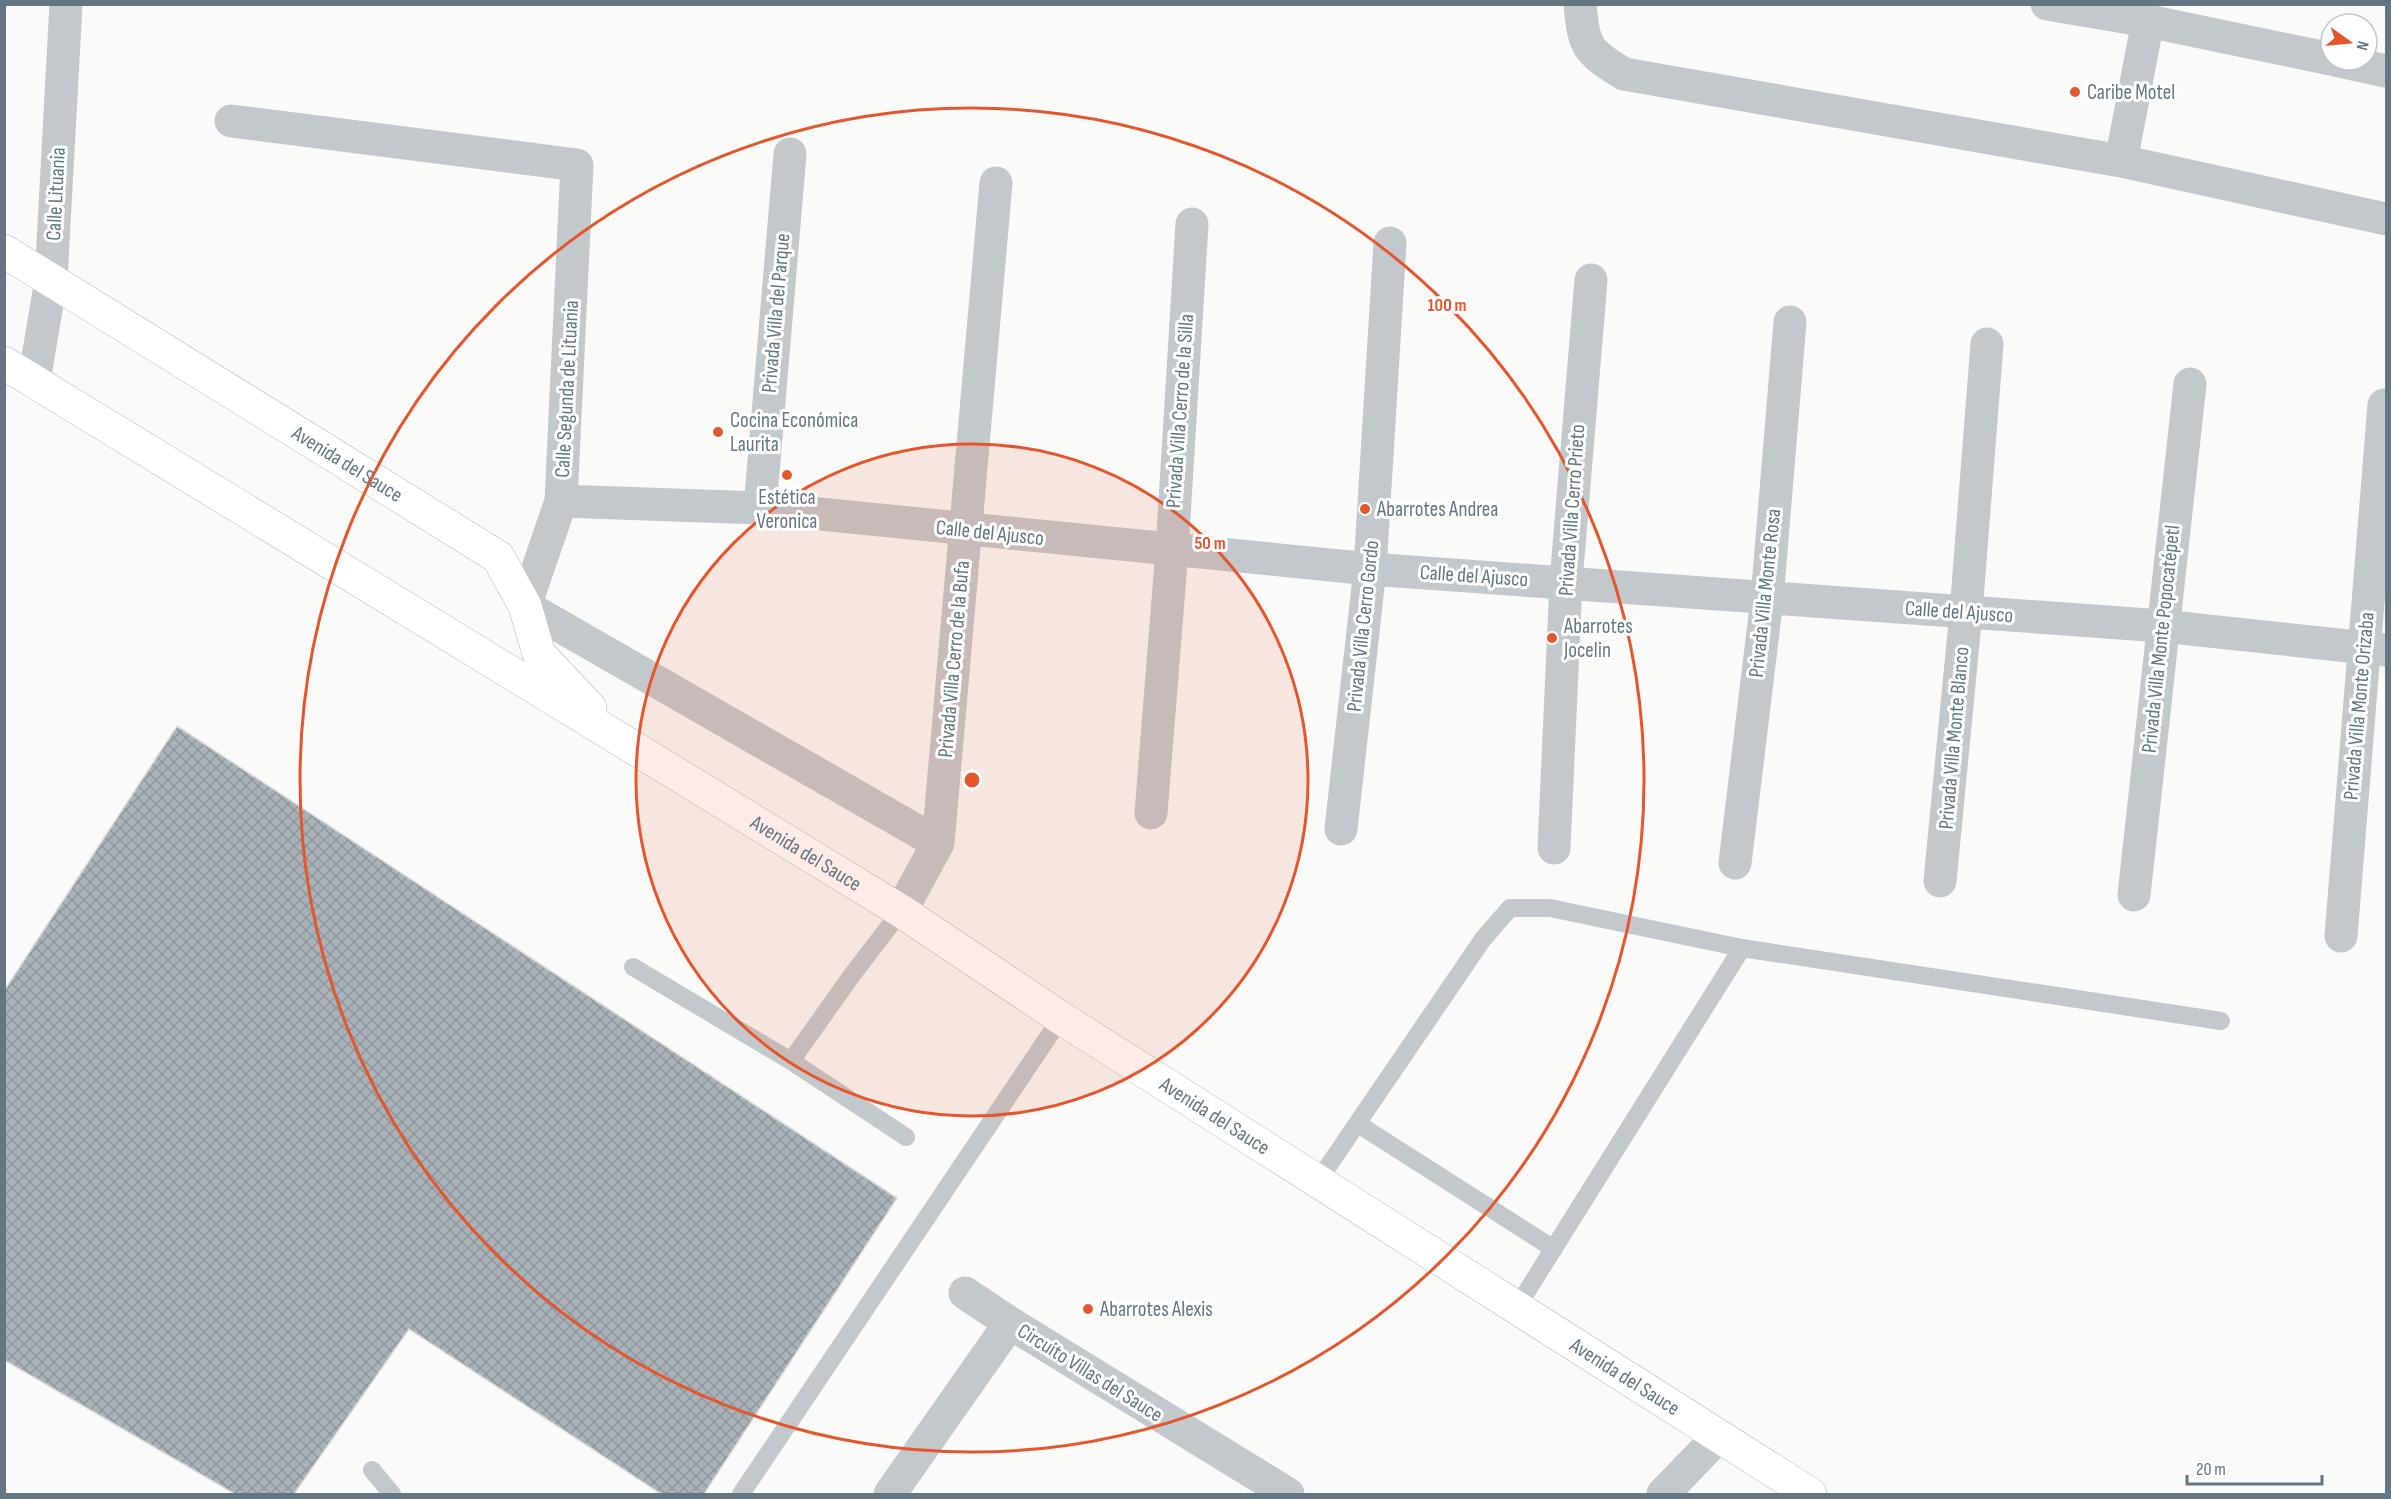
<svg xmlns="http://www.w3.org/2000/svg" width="2391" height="1499" viewBox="0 0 2391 1499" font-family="'Sofia Sans Condensed',sans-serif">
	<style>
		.building { fill: url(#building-cross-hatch); stroke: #dcdcda; stroke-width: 1.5 }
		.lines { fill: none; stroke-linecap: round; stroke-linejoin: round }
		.secondary-casing { stroke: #b3babf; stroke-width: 34 }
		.service { stroke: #c3c8cc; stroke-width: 18 }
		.minor { stroke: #c3c8cc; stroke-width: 33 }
		.secondary { stroke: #fff; stroke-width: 33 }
		.ring { fill: none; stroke: #e4572e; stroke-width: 3 }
		.poi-dot { fill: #e4572e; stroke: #fff; stroke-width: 2 }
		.labels { text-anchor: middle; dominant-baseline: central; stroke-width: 6; stroke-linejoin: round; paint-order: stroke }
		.poi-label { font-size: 21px; fill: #657683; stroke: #fff; text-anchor: start }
		.street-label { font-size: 21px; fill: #657683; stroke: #fff }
		.centre { fill: #e4572e; stroke: #fff; stroke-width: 3 }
		.ring-label { font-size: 18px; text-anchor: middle; font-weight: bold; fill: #e4572e; stroke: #fff; stroke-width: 6; stroke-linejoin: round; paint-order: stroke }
	</style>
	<defs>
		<pattern id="building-cross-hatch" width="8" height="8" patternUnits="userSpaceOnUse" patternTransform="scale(1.5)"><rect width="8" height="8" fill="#aab3b9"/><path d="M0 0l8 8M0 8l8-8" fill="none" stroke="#8e969c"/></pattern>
	</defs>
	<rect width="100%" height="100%" fill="#fafaf8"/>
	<path class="building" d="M177,726l720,472 -193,296h-43l-252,-165 -115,165h-59l-231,-134v-369z"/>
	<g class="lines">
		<defs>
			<g id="secondary">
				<path id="s1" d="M4,251l494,306 27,49 14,48 51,54"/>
				<path id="s2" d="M4,363l897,548 160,107 749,476"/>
			</g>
		</defs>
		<use href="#secondary" class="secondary-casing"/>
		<path class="service" d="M633,967l158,94 115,76
			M791,1061l61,-86 49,-64
			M1358,1124l196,125
			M1318,1181l165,-242 27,-31h40l192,40 479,73
			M1517,1307l225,-359
			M372,1470l20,24
			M741,1494l320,-476"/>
		<path class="minor" d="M1580,4c4,44 7,47 44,70l497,87 265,58
			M2047,4l101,17 183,38
			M2335,60l51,11
			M231,121l346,44 -16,336 -36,105 413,237
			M2121,161l27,-140
			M34,381l17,-101 15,-276
			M561,501l199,7 610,61 792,57 224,24
			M760,508l30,-354
			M1151,813l21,-263 20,-326
			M1341,829l29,-260 20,-326
			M1554,848l12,-266 25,-302
			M1735,863l32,-264 23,-277
			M1940,881l26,-269 21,-268
			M2134,895l56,-511
			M901,911l37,-68 58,-660
			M2341,936l43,-531
			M965,1293l45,30 278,171
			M890,1494l120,-171
			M1663,1494l56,-58"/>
		<use href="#secondary" class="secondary"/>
	</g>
	<circle cx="972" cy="780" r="336" fill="#e4572e" fill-opacity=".12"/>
	<g class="ring">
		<circle cx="972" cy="780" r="336"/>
		<circle cx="972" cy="780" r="672"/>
	</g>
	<g class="poi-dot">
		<circle cx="2075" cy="92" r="6"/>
		<circle cx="718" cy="432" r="6"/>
		<circle cx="787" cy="475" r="6"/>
		<circle cx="1365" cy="509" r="6"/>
		<circle cx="1552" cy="638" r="6"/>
		<circle cx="1088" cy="1309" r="6"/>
	</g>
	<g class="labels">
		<g class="poi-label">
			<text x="2087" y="92">Caribe Motel</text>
			<text x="730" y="420">Cocina Económica<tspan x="730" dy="24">Laurita</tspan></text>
			<text x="787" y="497" text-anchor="middle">Estética<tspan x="787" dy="24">Veronica</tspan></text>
			<text x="1377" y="509">Abarrotes Andrea</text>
			<text x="1564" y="626">Abarrotes<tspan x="1564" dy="24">Jocelin</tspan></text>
			<text x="1100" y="1309">Abarrotes Alexis</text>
		</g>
		<g class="street-label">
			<text transform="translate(56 194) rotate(-87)">Calle Lituania</text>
			<text transform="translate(776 313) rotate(-85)">Privada Villa del Parque</text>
			<text transform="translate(567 389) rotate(-87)">Calle Segunda de Lituania</text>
			<text transform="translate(1180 411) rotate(-86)">Privada Villa Cerro de la Silla</text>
			<text stroke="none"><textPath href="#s1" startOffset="404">Avenida del Sauce</textPath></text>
			<text transform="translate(1572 510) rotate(-86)">Privada Villa Cerro Prieto</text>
			<text transform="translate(990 533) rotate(6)">Calle del Ajusco</text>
			<text transform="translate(1474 576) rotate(4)">Calle del Ajusco</text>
			<text transform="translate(1765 593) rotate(-84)">Privada Villa Monte Rosa</text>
			<text transform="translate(1959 612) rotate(4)">Calle del Ajusco</text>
			<text transform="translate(1363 626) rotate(-84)">Privada Villa Cerro Gordo</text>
			<text transform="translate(2161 639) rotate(-84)">Privada Villa Monte Popocatépetl</text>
			<text transform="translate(954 659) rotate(-85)">Privada Villa Cerro de la Bufa</text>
			<text transform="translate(2359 706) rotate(-85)">Privada Villa Monte Orizaba</text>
			<text transform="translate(1954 738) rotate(-85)">Privada Villa Monte Blanco</text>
			<text stroke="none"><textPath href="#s2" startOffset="940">Avenida del Sauce</textPath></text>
			<text stroke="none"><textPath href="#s2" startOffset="1426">Avenida del Sauce</textPath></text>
			<text transform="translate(1090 1373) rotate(32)">Circuito Villas del Sauce</text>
			<text stroke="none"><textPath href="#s2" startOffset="1912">Avenida del Sauce</textPath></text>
		</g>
	</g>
	<circle cx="972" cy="780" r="9" class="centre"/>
	<g class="ring-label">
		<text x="1447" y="311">100 m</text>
		<text x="1210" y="549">50 m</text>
	</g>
	<rect width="2391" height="1499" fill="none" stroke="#657683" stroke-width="12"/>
	<g transform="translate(2349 42) rotate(105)"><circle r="28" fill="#ffffff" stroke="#c1c8cd" stroke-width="1.5"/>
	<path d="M0-4.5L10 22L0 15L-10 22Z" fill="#e4572e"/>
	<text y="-9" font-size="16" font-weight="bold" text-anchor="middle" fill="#657683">N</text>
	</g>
	<path d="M2187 1475v9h135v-9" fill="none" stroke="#657683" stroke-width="3"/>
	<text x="2196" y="1475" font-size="18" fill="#657683" stroke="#ffffff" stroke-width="4.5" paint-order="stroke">20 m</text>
</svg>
